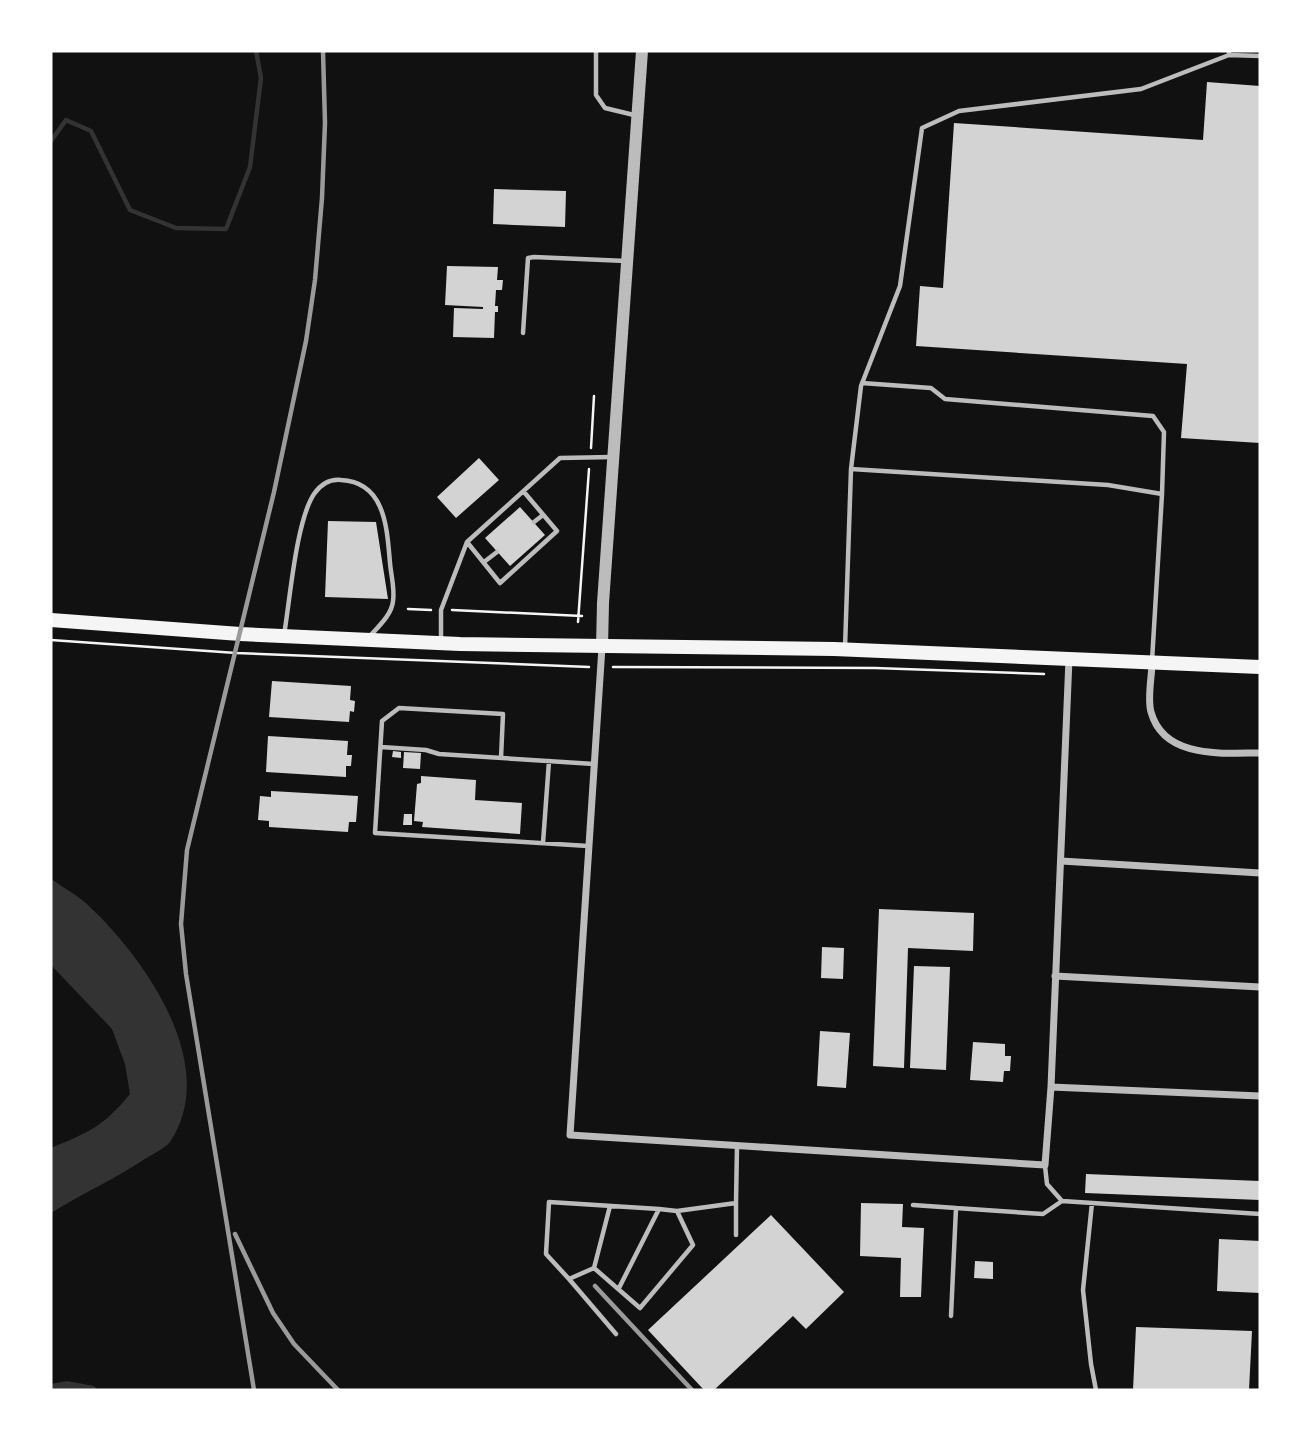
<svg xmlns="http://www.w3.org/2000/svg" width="1311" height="1441" viewBox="0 0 1311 1441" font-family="'DejaVu Sans',sans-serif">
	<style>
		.water { fill: #333 }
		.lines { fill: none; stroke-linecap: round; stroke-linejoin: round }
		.stream { stroke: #333; stroke-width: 4.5 }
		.building { fill: #d3d3d3 }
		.path { stroke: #f5f5f5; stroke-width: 2.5 }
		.service { stroke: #bcbcbc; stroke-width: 4.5 }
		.minor { stroke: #bcbcbc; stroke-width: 7 }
		.tertiary { stroke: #bcbcbc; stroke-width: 12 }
		.secondary { stroke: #f5f5f5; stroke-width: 14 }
		.rail { stroke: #9a9a9a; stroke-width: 4.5 }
	</style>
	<rect width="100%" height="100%" fill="#111"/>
	<path class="water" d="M51,879c13,9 28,17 39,28 55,52 131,159 80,235 -5,6 -15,11 -22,15 -31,21 -65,36 -97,56v-65c38,-16 52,-21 79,-54l-5,-30 -13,-35 -61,-64z
		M67,1381l27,5 4,4h-47v-6z"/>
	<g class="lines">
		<path class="stream" d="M51,141l15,-21 25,11 39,79 46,18 50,1 24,-62 11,-89 -5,-27"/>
	</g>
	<path class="building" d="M1207,82l53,4v357l-79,-5 6,-74 -271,-18 4,-60 23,2 11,-165 249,17z
		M494,189l72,2 -1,36 -72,-3z
		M447,266l51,1 -1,13h6l-1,10h-6l-1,16h3v6h-3l-1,26 -41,-1 1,-29 29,1v-2l-38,-2z
		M479,458l20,22 -43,38 -19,-21z
		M520,507l25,28 -35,31 -25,-28z
		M328,521l48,1 12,77 -63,-2z
		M272,681l79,5 -1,14 5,1 -1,11 -4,-1 -1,11 -80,-5z
		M268,736l80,5 -1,14h5l-1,11h-5v11l-80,-5z
		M393,751l8,1v6l-9,-1z
		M404,752l17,1 -1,16 -17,-1z
		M421,776l55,4 -1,20 47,3 -2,31 -98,-7 1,-5 -9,-1 3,-37 4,-1z
		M271,791l87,5 -2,26h-7l-1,10 -79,-5v-6l-11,-1 2,-24 11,1z
		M404,814h8v11h-9z
		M879,909l95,4 -1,38 -65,-3 -4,120 -31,-2z
		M822,947l22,1 -1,31 -22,-1z
		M914,966l36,1 -4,103 -36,-2z
		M820,1031l30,2 -4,55 -29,-2z
		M973,1042l32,2v12h6l-1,15h-6l-1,11 -33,-2z
		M1086,1174l174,7v19l-175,-7z
		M861,1203l42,1 -1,23 22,1 -3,69h-21l1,-39 -41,-2z
		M771,1215l73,77 -38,37 -13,-13 -79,74h-10l-56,-60z
		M1219,1239l41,2v52l-43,-2z
		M975,1261l18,1v17l-19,-1z
		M1136,1327l116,4 -3,59h-116z"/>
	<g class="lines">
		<path class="path" d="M591,448l3,-52
			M408,609l23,1
			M452,610l130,6
			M578,622l11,-153
			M51,640l185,13 353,14
			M613,667l262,1 169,6"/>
		<path class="service" d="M596,51v44l9,13 29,7
			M1229,55l31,1
			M523,333l5,-75 6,-1 92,4
			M862,383l69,5 14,11 208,17 11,16 -2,62
			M851,469l10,-83 39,-100 22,-158 37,-17 182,-22 88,-34v-4
			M534,522l9,-7
			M467,542l33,41 57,-52 -33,-39
			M484,562l13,-10
			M284,635c6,-35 12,-114 30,-141 7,-10 16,-15 27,-14 45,2 46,50 49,83 1,12 5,26 3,38 -1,13 -14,25 -23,35
			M441,641v-31l26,-68 93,-84 52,-1
			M845,648l6,-179 257,16 54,9 -10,167
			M381,747l45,3 13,4 155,10
			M501,758l2,-44 -104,-6 -17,13 -7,112 213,13
			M543,843l6,-82
			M1045,1166l2,18 15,17 198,13
			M1092,1203l-9,87 8,74 5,26
			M913,1205l43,3
			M677,1211l59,-8 1,-57
			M736,1235v-32
			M594,1268l46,40 53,-63 -16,-34 -18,-2 -110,-7 -3,52 23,25 25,-11 16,-62
			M569,1279l47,55
			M619,1288l40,-79
			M951,1316l5,-108 87,6 19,-13"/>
		<path class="minor" d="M602,647l-32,488 475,30 6,-78 18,-428
			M1152,662c0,15 -5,36 -1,50 13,47 71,41 109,41
			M1061,861l199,12
			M1055,976l205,11
			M1051,1087l209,9"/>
		<path class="tertiary" d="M602,647l1,-44 39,-552"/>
		<path class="secondary" d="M51,620l189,14 220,10 374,5 426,18"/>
		<path class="rail" d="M235,1234l38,79 21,31 44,46
			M595,1286l97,104
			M254,1390l-68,-416 -5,-50 6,-74 87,-358 32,-151 9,-61 7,-82 3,-75 -2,-72"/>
	</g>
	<rect width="1311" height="1441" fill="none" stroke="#ffffff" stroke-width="105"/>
</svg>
